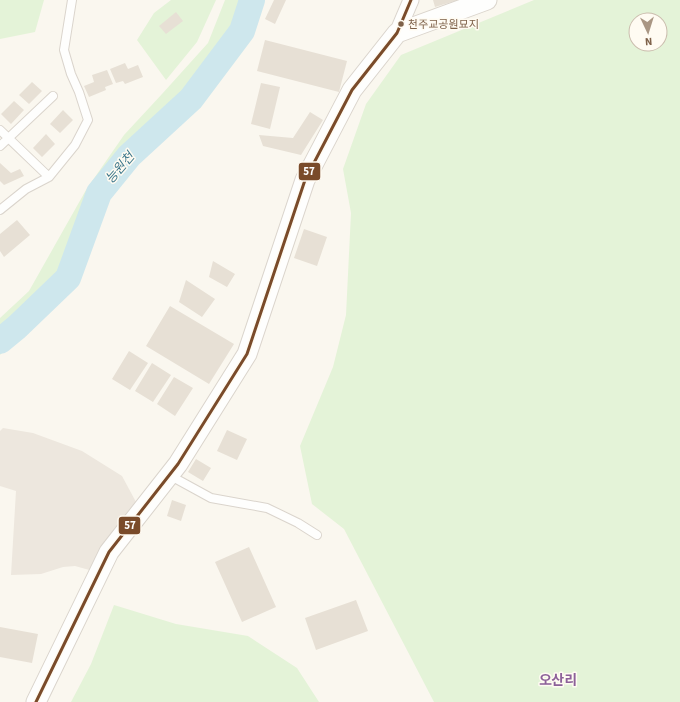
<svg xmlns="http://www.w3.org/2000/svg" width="680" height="702" viewBox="0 0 680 702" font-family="'Source Sans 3','Noto Sans KR',sans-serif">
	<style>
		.industrial { fill: #ede7de }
		.green { fill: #e4f3d8; fill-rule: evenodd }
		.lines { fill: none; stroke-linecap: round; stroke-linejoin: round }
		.river { stroke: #cee7ed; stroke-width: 26 }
		.building { fill: #e7e0d5 }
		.service-casing { stroke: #dad4cc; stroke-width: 10 }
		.minor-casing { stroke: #dad4cc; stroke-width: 17 }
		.tertiary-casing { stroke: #dad4cc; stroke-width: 21 }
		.service { stroke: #fefefd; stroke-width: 8 }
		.minor { stroke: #fefefd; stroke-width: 15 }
		.tertiary { stroke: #fefefd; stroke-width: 19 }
		.bus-1-casing { stroke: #fffbf2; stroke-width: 6 }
		.bus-1 { stroke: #7a4b2a; stroke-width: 3 }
		.bus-dot { fill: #7e6149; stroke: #fffbf2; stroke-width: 1.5 }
		.labels { text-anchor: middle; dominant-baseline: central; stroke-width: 3; stroke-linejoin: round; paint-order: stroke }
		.bus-label { font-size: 11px; fill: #7e6149; stroke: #fffbf2; text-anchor: start }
		.water-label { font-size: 13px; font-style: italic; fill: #3c778b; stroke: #fffbf2 }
		.quarter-label { font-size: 14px; font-weight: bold; fill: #8c6199; stroke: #fffbf2 }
		.line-badge { stroke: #fffbf2; stroke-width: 1.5 }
		.badge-label { font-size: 11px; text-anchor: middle; font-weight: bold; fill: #fff }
	</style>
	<rect width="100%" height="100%" fill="#faf7ef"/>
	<path class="industrial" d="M3,428l30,5 49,18 40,25 14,26 -43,69 -18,-5 -12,1 -22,7 -30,1 5,-84 -16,-5v-55z"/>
	<path class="green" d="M0,0h44l-9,32 -35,7z
		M171,0h45l-19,42 -31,38 -29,-40 17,-27z
		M225,0h22l-7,27 -51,69 -62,57 -32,39 -31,84 -51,51 -13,10v-19l29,-27 57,-101 38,-55 38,-41 46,-51z
		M254,0h9l-18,34 -51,67 -61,55 -31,38 -21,68 -9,20 -72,73v-10l70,-66 -1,-1 31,-85 30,-37 62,-56 52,-68z
		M534,0h146v702h-246l-90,-173 -32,-25 -12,-58 33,-79 13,-52 5,-102 -8,-44 23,-65 35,-49zM636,20h24v24h-24z
		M114,605l62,19 72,12 49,32 22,34h-248l20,-38z"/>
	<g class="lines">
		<path class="river" d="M0,341l17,-14 51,-49 31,-85 30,-37 62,-57 51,-68 10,-31"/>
	</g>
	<path class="building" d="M274,0h12l-11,24 -10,-5z
		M433,0h25l-23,7z
		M176,12l7,9 -17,13 -7,-8z
		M265,40l82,21 -8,31 -82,-21z
		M125,63l3,6 10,-4 5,12 -18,7 -2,-3 -7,2 -6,-14z
		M107,70l6,14 -8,3 1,3 -17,7 -5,-11 10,-4 -2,-7z
		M32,82l10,9 -13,13 -10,-9z
		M261,83l19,4 -10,42 -19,-5z
		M14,101l10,9 -13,14 -10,-10z
		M63,110l10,10 -13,13 -10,-9z
		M310,112l13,8 -22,35 -38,-9 -4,-11 34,3z
		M46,134l9,10 -13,13 -9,-9z
		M0,163l11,10 9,-4 4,7 -20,9 -4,-4z
		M17,220l13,15 -26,22 -4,-6v-17z
		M304,229l23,8 -10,29 -23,-8z
		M213,261l22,13 -8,13 -18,-10z
		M186,280l29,19 -13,18 -23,-15z
		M170,306l64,38 -25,40 -63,-38z
		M129,351l19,12 -18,27 -18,-11z
		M152,363l19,12 -18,27 -18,-11z
		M174,377l19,11 -18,28 -18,-12z
		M227,430l20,9 -10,21 -20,-9z
		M196,459l15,9 -8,13 -15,-9z
		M172,500l14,5 -5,16 -14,-5z
		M249,547l27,60 -34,15 -27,-60z
		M356,600l12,31 -52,19 -11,-32z
		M0,627l38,7 -6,29 -32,-6z"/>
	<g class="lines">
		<defs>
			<path id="service" d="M0,130l49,47
				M0,146l53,-50
				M0,210l26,-21 23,-12 26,-32 13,-25 -9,-28 -8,-18 -7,-24 8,-50
				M169,475l42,23 56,10 31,15 19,12"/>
			<path id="minor" d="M397,33l14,-33"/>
			<path id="tertiary" d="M36,702l73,-150 69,-88 69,-110 58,-174 47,-90 45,-57 90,-33"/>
		</defs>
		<use href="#service" class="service-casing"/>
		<use href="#minor" class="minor-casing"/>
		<use href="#tertiary" class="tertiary-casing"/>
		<use href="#service" class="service"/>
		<use href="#minor" class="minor"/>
		<use href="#tertiary" class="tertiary"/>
		<defs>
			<path id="bus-1" d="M36,702l73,-150 69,-88 69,-110 58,-174 47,-90 45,-57 14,-33"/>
		</defs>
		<use href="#bus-1" class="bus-1-casing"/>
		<use href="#bus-1" class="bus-1"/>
	</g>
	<circle class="bus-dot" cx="401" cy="24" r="3.5"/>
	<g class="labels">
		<g class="bus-label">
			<text x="408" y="24">천주교공원묘지</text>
		</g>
		<g class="water-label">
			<text transform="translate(120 168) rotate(-49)">능원천</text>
		</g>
		<g class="quarter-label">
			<text x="558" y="681">오산리</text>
		</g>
	</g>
	<g class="line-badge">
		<rect x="298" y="162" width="23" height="19" rx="4" fill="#7a4b2a"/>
		<rect x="118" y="516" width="23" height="19" rx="4" fill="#7a4b2a"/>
	</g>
	<g class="badge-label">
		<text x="309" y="175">57</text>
		<text x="130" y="529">57</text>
	</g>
	<g transform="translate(648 32) rotate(176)"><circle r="19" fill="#fffbf2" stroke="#cbbdae"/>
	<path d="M0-3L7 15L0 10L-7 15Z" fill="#a99683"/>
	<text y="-6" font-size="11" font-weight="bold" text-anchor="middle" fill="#7e6149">N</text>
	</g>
</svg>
